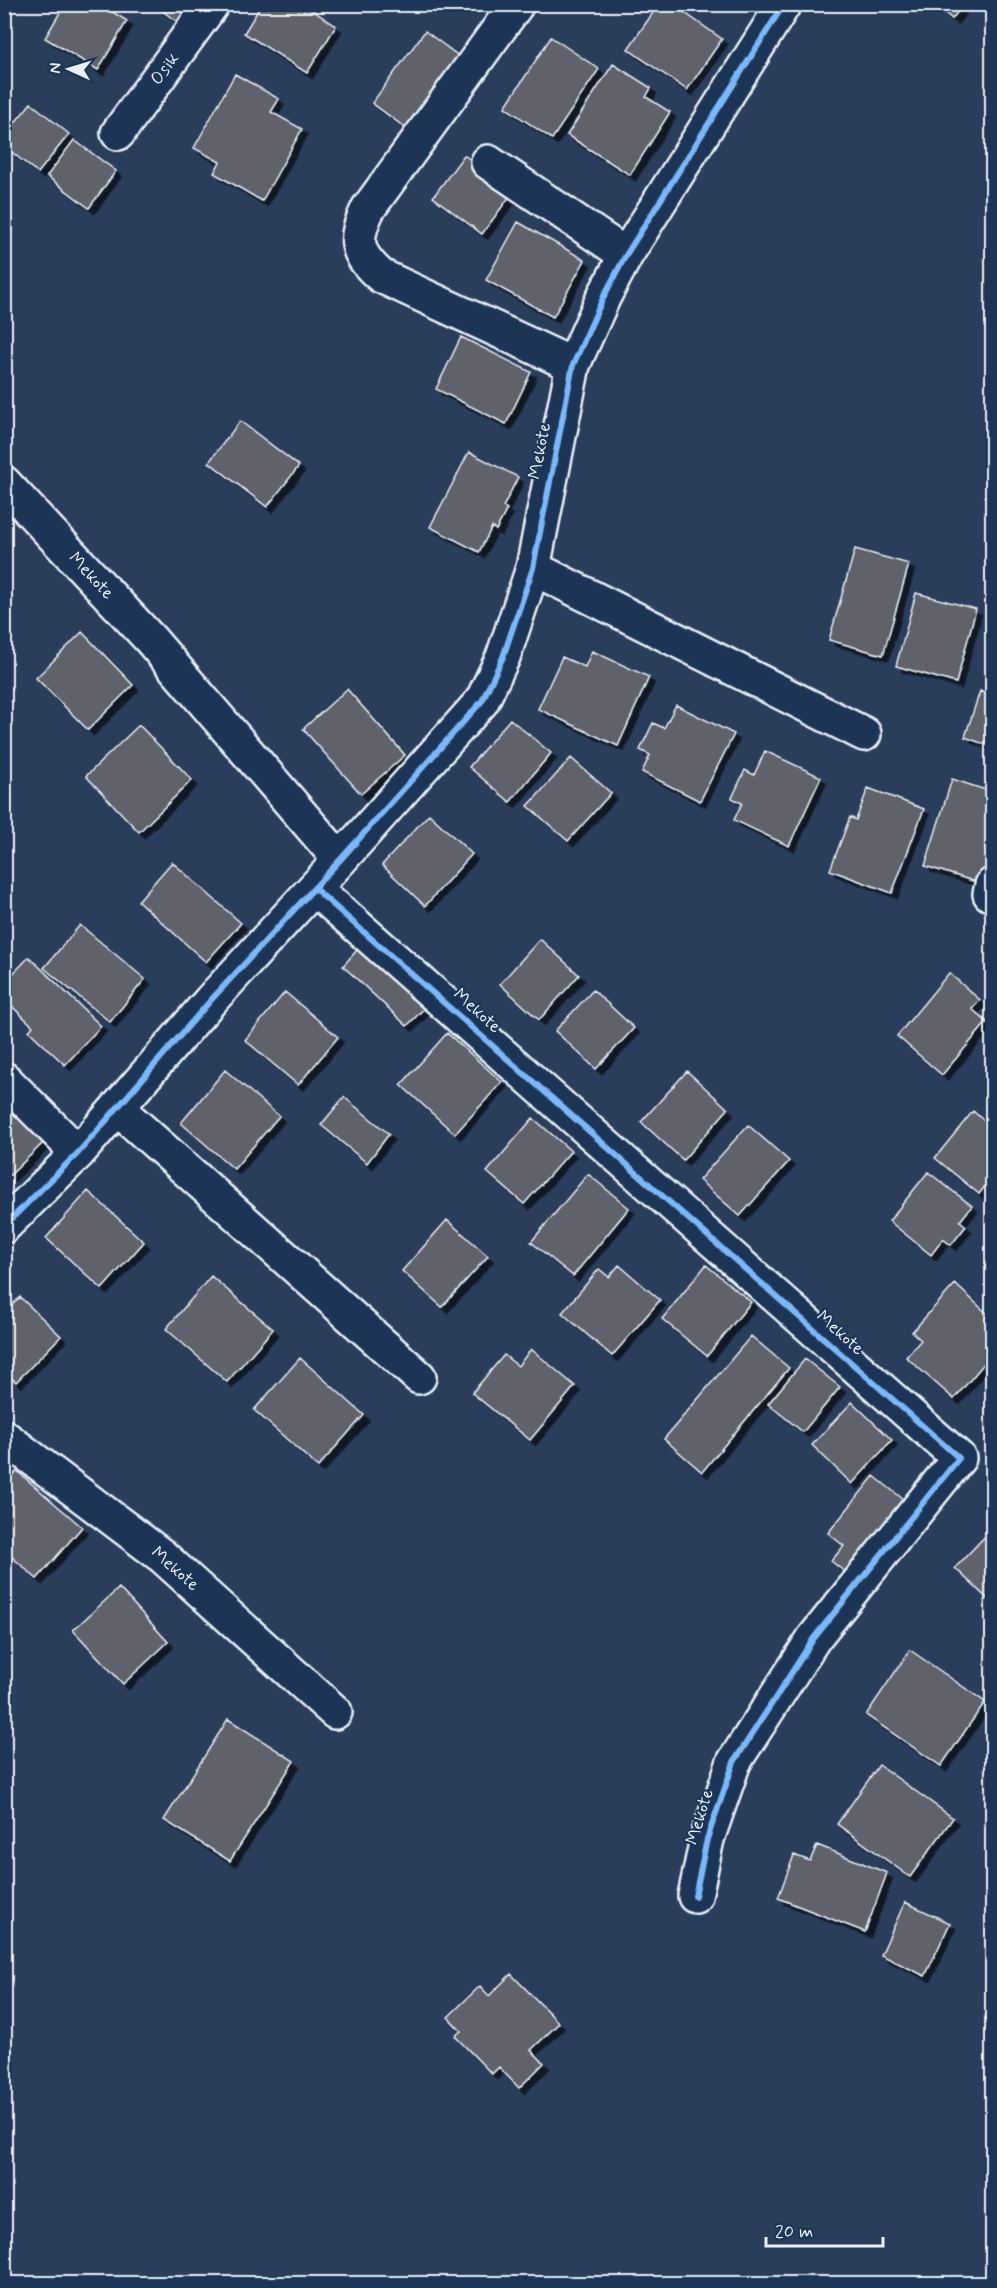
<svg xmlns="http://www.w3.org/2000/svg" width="997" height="2288" viewBox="0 0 997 2288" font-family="Mynerve,sans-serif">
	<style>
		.building { fill: #5f626a; stroke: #e8f1f8; stroke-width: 1.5; filter: url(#shadow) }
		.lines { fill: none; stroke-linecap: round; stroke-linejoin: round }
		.minor-casing { stroke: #e8f1f8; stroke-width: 38 }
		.minor { stroke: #1d3557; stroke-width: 33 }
		.cycleway-casing { stroke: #1d3557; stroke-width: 10 }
		.cycleway { stroke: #7ab7fb; stroke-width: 6 }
		.labels { text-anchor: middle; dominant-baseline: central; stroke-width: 4.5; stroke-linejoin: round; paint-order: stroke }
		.street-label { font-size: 18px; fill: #e8f1f8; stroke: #1d3557 }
	</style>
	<defs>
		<filter id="shadow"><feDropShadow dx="5.5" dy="5.5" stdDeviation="0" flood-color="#0009"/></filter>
	</defs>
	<rect width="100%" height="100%" fill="#2a3e5b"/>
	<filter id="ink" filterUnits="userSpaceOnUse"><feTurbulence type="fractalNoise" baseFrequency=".0167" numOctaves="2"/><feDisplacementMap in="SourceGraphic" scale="12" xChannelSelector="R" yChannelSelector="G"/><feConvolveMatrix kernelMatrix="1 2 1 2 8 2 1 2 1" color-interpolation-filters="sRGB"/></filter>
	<g filter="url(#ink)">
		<path class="building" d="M65,4h35l27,17 -29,49 -53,-32z
			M153,4h45l-15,22z
			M262,4h41l33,22 -29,47 -63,-40z
			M659,4h13l50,35 -35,51 -59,-41z
			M935,4h29l-12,15z
			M425,31l39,29 -53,72 -39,-29z
			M551,37l48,32 -47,70 -47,-32z
			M613,64l38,24 -5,9 24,15 -40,63 -63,-40z
			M235,74l44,25 -8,13 31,17 -40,72 -48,-28 6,-11 -26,-14z
			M31,103l38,31 -31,39 -34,-27v-10z
			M74,140l42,31 -27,37 -42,-32z
			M464,155l49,37 -31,42 -49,-37z
			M518,222l67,38 -32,57 -67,-37z
			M461,337l70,35 -25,52 -70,-35z
			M240,421l59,45 -32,41 -58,-45z
			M469,452l49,25 -15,30 4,2 -11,21 -4,-3 -13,25 -49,-25z
			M855,549l54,15 -26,91 -54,-15z
			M916,593l60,16 -20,74 -60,-17z
			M82,632l51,53 -45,45 -52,-52z
			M592,651l57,26 -31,69 -80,-37 24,-52 23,10z
			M347,689l58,66 -44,39 -58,-65z
			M980,691l12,5v51l-27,-10z
			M676,705l58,29 -34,67 -58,-29 8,-17 -10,-5 13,-27 11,5z
			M510,719l41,34 -41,49 -41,-35z
			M139,725l53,55 -53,52 -53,-56z
			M765,751l56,26 -32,69 -55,-26 8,-17 -10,-5 13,-28 9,5z
			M571,758l40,35 -43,48 -40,-35z
			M952,779l40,13v71l-6,22 -61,-19z
			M868,788l56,21 -32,84 -62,-23 20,-53 6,3z
			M429,814l43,40 -47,52 -43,-41z
			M172,862l69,61 -35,39 -68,-61z
			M80,925l65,54 -35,43 -66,-54z
			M540,939l39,36 -40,45 -39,-36z
			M364,942l65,61 -22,23 -64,-60z
			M29,957l72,69 -36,39 -36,-34 4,-5 -29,-27v-16z
			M949,973l31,27 -8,9 15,13 -45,53 -45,-39z
			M593,990l41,38 -38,41 -41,-38z
			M285,992l53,45 -40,48 -53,-45z
			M447,1033l55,49 -47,52 -54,-49z
			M225,1070l54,46 -45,53 -53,-46z
			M687,1071l41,38 -45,51 -42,-38z
			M344,1097l45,37 -22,29 -46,-38z
			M4,1104l39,39 -39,38z
			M973,1111l19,17v49l-13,17 -44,-36z
			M533,1118l38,33 -47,53 -37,-32z
			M748,1125l41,36 -49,55 -41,-36z
			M928,1172l44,34 -12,15 6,5 -15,19 -8,-6 -12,16 -42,-34z
			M588,1174l41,34 -56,68 -42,-34z
			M88,1191l56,51 -42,47 -56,-51z
			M447,1220l41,36 -46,51 -40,-36z
			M619,1265l41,35 -48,56 -50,-43 37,-44 10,8z
			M706,1265l45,37 -44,54 -45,-37z
			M211,1276l62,53 -46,53 -61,-53z
			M955,1284l37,34v36l-38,45 -48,-42 15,-17 -9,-8z
			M20,1297l41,39 -45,46 -12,-11v-58z
			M751,1336l38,32 -87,104 -38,-33z
			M531,1349l44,37 -45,54 -58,-47 32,-38 14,11z
			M300,1358l64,57 -46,52 -64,-57z
			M805,1359l35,28 -37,45 -35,-28z
			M852,1402l40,38 -40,44 -40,-39z
			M17,1471l65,56 -45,52 -33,-29v-65z
			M874,1476l39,31 -58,73 -24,-19 13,-15 -16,-13z
			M992,1529v74l-37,-35z
			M119,1588l49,54 -45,42 -50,-54z
			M910,1650l75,52 -44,64 -75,-51z
			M228,1719l66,42 -64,100 -66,-41z
			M879,1765l74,53 -43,59 -73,-53z
			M817,1845l70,28 -22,59 -87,-34 16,-43 16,6z
			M905,1902l45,21 -25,53 -44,-21z
			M511,1974l48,49 -28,27 13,13 -25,25 -20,-21 -7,7 -37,-38 6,-5 -13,-14 32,-31 9,10z"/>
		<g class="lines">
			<defs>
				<path id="minor" d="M517,4l-149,205c-15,31 -13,44 13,67l192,89
					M118,133l94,-129
					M488,162l138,93
					M4,483l147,157 189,220
					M533,568l331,166
					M314,888l645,570 -145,180 -80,124 -27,77 -12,57
					M990,894l2,-9
					M4,1079l74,74
					M117,1108l302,269
					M4,1226l74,-73 133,-153 129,-140 142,-159 21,-44 30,-89 40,-203 31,-69 22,-41 158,-251
					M4,1437l158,119 173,156"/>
			</defs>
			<use href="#minor" class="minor-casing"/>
			<use href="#minor" class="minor"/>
			<defs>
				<path id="cycleway" d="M314,888l645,570 -145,180 -80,124 -27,77 -12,57
					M4,1226l74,-73 133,-153 129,-140 142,-159 21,-44 30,-89 40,-203 31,-69 22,-41 158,-251"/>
			</defs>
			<use href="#cycleway" class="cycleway-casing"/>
			<use href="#cycleway" class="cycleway"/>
		</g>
	</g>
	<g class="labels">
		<g class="street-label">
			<text transform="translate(165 69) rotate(-54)">Osik</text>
			<text transform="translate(540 451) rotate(-79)">Mekote</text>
			<text transform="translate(91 576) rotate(47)">Mekote</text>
			<text transform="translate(477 1011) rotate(42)">Mekote</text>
			<text transform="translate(840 1333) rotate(42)">Mekote</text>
			<text transform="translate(175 1569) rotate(41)">Mekote</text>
			<text transform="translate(700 1817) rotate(-73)">Mekote</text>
		</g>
	</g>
	<rect width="997" height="2288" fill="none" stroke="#1d3557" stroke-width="24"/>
	<rect x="12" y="12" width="973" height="2264" fill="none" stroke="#e8f1f8" stroke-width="2" filter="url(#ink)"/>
	<g transform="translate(69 69) rotate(274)" stroke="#1d3557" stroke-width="4.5" paint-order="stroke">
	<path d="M0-4.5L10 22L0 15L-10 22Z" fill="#e8f1f8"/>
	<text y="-9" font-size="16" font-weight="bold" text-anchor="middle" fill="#e8f1f8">N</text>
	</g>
	<path d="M766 2237v9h117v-9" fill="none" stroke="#e8f1f8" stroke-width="3"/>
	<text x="775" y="2237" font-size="18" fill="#e8f1f8" stroke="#1d3557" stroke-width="4.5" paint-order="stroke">20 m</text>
</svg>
